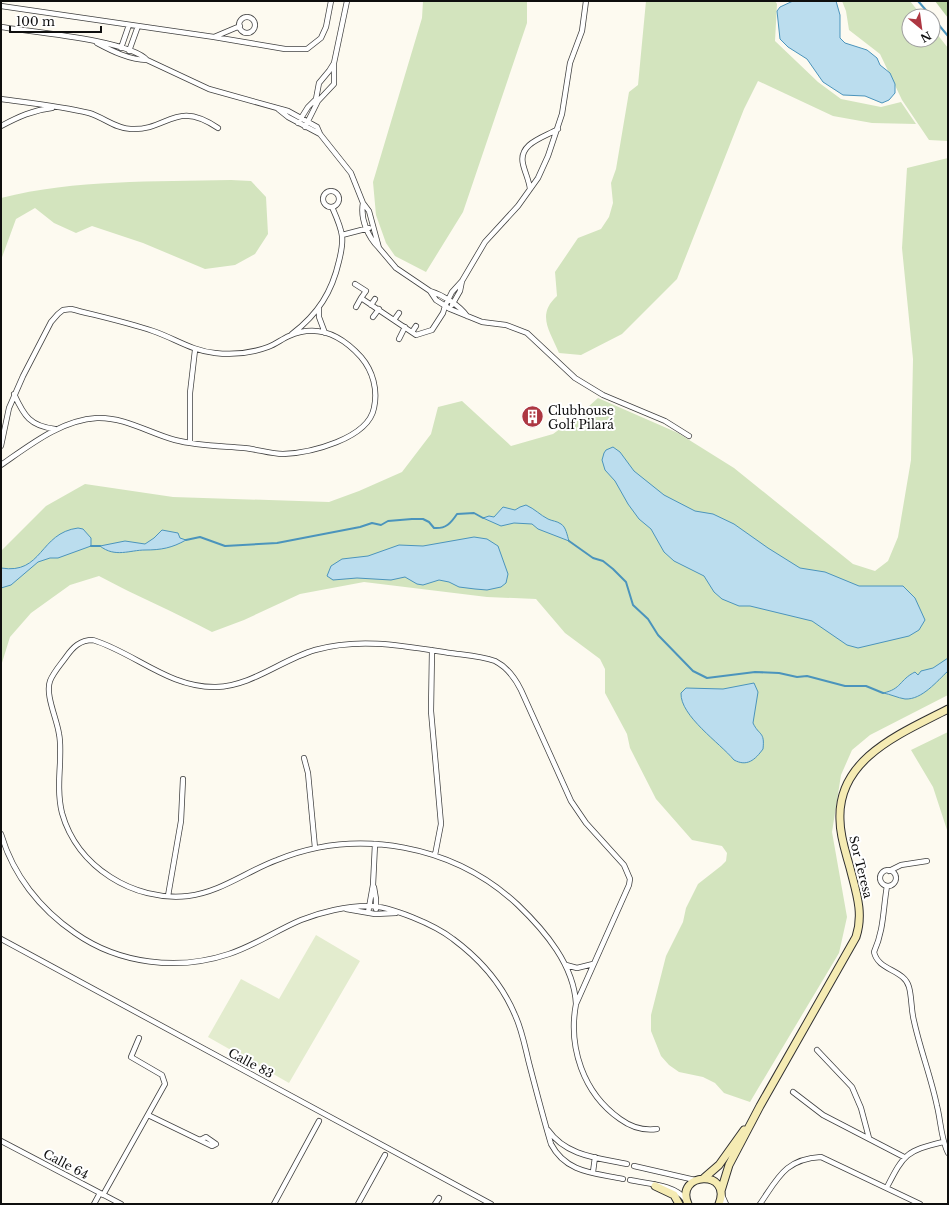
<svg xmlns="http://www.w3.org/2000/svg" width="949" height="1205" viewBox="0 0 949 1205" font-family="'Libre Baskerville',serif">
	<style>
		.green { fill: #d3e4be }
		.forest { fill: #b8d29f }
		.pitch { fill: #e3ecce }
		.water { fill: #bde; stroke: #4b94bc }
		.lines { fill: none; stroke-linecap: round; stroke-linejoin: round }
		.stream { stroke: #4b94bc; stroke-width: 2 }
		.street-casing { stroke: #414141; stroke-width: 6 }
		.secondary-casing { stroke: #303030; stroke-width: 9 }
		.street { stroke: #fff; stroke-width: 4.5 }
		.secondary { stroke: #f5ebb3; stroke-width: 7 }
		.labels { text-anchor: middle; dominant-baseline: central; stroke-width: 4; stroke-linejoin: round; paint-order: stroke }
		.poi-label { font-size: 12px; fill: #0e0e0e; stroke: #fff; text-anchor: start }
		.street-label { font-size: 12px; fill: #0e0e0e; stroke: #fff }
	</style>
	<rect width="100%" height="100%" fill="#fdfaf0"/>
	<path class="green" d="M423,1h104v22l-64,189 -37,60 -31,-16 -9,-13 -10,-28 -3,-33 49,-164z
		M646,1h129l2,3 -2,37 43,41 23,17 40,8 20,-5 15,22 -44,-1 -39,-7 -75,-35 -14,28 -67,170 -55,55 -41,21 -22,-2c-9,-22 -23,-38 -2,-57l-2,-24 23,-34 23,-9 8,-12 4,-14 -2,-20 5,-14 13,-77 9,-7z
		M842,1h68l12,15h-13v24h24v-11l15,19v93l-19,-1 -27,-40 -22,-46 -31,-24 -3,-19z
		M948,158v537l-78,40 -18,15 -11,25 -9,57 15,85 -8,36 -89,149 -26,-9 -9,-10 -12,-6 -24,-5 -10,-7 -8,-9 -10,-25v-16l15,-59 17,-34 3,-14 12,-24 23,-18 5,-5 1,-8 -5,-7 -30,-6 -36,-41 -26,-51 -3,-14 -22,-41v-24l-5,-10 -35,-26 -29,-34 -49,-2 -123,-15 -64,12 -56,26 -32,12c-37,-20 -76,-36 -113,-56l-29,9 -39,28 -21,24 -9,29v-115l45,-45 39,-22 88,13 156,5 30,-11 43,-19 29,-38 7,-27 24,-6 49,45 42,-12 25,-18 20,-18 80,35 56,35 119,96 22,7 13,-10 10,-24 13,-77 2,-101 -11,-111 5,-80z
		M231,180l20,1 15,16 2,37 -13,20 -20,11 -30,4 -62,-26 -51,-17 -16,7 -22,-10 -19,-15 -19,11 -15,41v-62c75,-19 153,-16 230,-18z
		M948,732v101l-15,-46 -22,-37z"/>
	<path class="forest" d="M935,1h13v17z"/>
	<path class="pitch" d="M316,935l44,26 -71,122 -81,-46 33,-58 38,20z"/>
	<path class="water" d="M793,1h43l4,14v23l5,5 22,7 10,8 3,7 10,8 5,11v9l-6,7 -7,3 -17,-7 -22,-1 -20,-13 -16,-23 -19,-12 -8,-8 -3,-28 3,-4z
		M613,447l7,5 14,19 30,24 31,16 18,3 21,10 34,24 32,20 25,4 34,14h44l12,12 10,22 -6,10 -10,6 -51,12 -11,-3 -35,-24 -62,-15h-11l-17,-7 -8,-7 -10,-16 -30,-15 -10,-9 -13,-23 -12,-10 -11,-15 -13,-23 -10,-11 -3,-10 2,-7 2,-3z
		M526,505c9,4 14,10 22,14 4,2 9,2 13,5 5,3 6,11 8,17l-31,-12 -6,-5 -18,-1 -13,3 -18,-8 6,-2 5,1 9,-10 12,3 5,-3z
		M78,528l5,1 8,9v8l-33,12h-8l-12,4 -27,23 -10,3v-20c42,7 38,-35 77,-40z
		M162,530l16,3 2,5 6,2c-14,8 -25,10 -41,10 -15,0 -30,8 -45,-4l25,-5 20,3 9,-6z
		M474,537l13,2 11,7 10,28 -2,9 -5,4 -14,3 -12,-1 -16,-2 -10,-5 -10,-2 -16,5 -6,-1 -12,-7 -14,3 -34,-2 -24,2 -6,-4 4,-10 11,-7 26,-3 31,-11 24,1z
		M948,658v13c-11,10 -26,29 -43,28 -7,-1 -15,-5 -22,-6 19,-4 16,-13 32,-21l3,3 3,-4 12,-3z
		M754,683l4,9 -5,31c6,13 12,8 10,26 -8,11 -16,18 -29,11 -14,-17 -54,-44 -53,-67l5,-5 37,1z"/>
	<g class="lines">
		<path class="stream" d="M918,1l13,15
			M933,18l15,18
			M186,540l14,-3 25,9 52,-3 83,-16 12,-4 9,2 7,-4 24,-2h11l6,3 5,6c12,1 17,-5 23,-14l17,-1 9,5
			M569,541l24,17 10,3 10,8 13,13 7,23 15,14 10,16 35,36 14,7 48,-6 24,1 18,4 10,-1 38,10h21l17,7
			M91,546h9"/>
		<defs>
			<path id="street" d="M1,6l213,31 26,-11
				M239 25a8 8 0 1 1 16 0a8 8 0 1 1-16 0Z
				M1,27c30,5 128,13 146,33l62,29 79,22 29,16 3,7 31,39 12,30 6,8 10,37c-11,-11 -19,-29 -16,-45
				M214,37l71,12h22l14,-11 5,-11 5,-26
				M97,43c15,8 33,17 50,17
				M121,48l8,-23
				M129,51l9,-25
				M1,99c29,4 59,7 88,14 14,4 27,16 42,16 37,2 44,-30 87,-1
				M278,109l10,8 32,17
				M298,123l10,-16 8,-8 3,-16 10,-12 5,-8 13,-62
				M1,126c17,-9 32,-16 51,-18
				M305,127l13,-26 16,-17v-20
				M530,189c-1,-9 -5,-16 -7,-25 -5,-21 22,-27 35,-35
				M323 199a8 8 0 1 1 16 0a8 8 0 1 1-16 0Z
				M342,235l27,-7
				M379,248l17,20 34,23 6,9 14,9 32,13 24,3 21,8 48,45 28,17 62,26 24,15
				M355,284l11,7 -5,7
				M430,291c13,4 29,14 37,25
				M371,305l4,-6
				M452,305l8,-14 2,-10
				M356,307l5,-9 55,37 16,-5 11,-17 2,-7 7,-14 10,-11 23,-39 33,-36 20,-28 10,-22 14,-42 8,-51 12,-32 4,-30
				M319,308v9l6,16
				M373,317l6,-8
				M394,320l5,-7
				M412,332l4,-6
				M292,334c26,-20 40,-42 47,-73 2,-8 4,-17 3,-25 -1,-9 -6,-20 -10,-29
				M399,339l6,-12
				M14,394c10,22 16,32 41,35
				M190,443v-50l5,-43
				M1,446l8,-38 14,-32 28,-54 7,-8 5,-4 8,-1c27,7 55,13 82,22 21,7 39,20 62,22 17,2 37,0 53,-6 8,-3 14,-8 21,-11 29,-13 53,0 72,21 12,14 17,33 13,51 -6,31 -64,45 -91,46 -13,0 -26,-5 -39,-6 -23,-2 -46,-2 -69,-8 -26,-7 -50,-23 -78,-22 -36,2 -67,27 -96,47
				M432,650l-1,61 10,113 -6,31
				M304,758l4,15 7,75
				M1,834c12,41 39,75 74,99 44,31 103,38 154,21 25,-8 48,-24 72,-34 20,-8 46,-14 67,-14 23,0 67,19 85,33 27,20 49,45 62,76 7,15 10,32 14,48 7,27 14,54 22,81 15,29 44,29 72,35
				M880 878a8 8 0 1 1 16 0a8 8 0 1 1-16 0Z
				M889,871l12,-6 26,-4
				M887,886c-4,23 -3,44 -13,66 4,19 30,17 35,35 3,11 2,23 5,34 6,28 17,56 23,85 4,16 4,33 11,47
				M374,887l2,12v10
				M168,896l13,-75 2,-42
				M346,909l29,5 21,-1
				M368,913l5,-28 2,-41
				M1,939l490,265
				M566,965l11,3 16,-4
				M576,1004c-2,-39 -31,-73 -58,-99 -64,-60 -160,-78 -241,-45 -30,11 -56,32 -89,36 -54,6 -111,-29 -126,-83 -4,-16 -3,-33 -2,-50 0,-9 1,-20 -1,-29 -2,-15 -14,-39 -9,-53 3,-8 11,-17 16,-24 7,-10 14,-17 27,-17 42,13 76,48 123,47 36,-1 65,-27 99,-37 45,-13 90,-4 135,3 14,2 31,3 45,8 12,6 20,17 26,29l50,111 15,22 38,42 6,14 -1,6 -53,119c-8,43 7,89 44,115 11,8 23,12 37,10
				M817,1050l35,37 9,21 8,30
				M793,1092l30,23 81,42
				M148,1115l64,31 4,-2 -10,-7 -6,3
				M548,1130c18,26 50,28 79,34
				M1,1141l120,63
				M634,1166l61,14
				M593,1172l2,-15
				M630,1180c17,4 44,4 55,19
				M887,1187c17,-33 19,-36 56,-45
				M103,1195l62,-111 -3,-9 -31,-18 8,-19
				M722,1195l4,9
				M94,1204l6,-11
				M274,1204l45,-83
				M358,1204l27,-49
				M435,1204l4,-6
				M760,1204c18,-26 25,-45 61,-47l99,47"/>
			<path id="secondary" d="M704,1178l15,-13 25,-35
				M655,1186l19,9 5,9
				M721,1191l8,-26 31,-59 96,-169c8,-24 0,-45 -6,-69 -4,-15 -10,-31 -10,-48 -3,-62 62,-87 108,-111
				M688,1204c-14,-32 45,-35 31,0"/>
		</defs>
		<use href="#street" class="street-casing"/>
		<use href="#secondary" class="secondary-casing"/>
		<use href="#street" class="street"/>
		<use href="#secondary" class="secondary"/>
	</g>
	<defs>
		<symbol id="building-disc" viewBox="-11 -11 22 22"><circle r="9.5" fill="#ad3742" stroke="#fff"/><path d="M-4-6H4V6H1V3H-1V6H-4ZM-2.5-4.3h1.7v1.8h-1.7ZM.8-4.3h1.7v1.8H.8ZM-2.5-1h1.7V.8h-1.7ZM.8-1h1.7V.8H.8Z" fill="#fff"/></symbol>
	</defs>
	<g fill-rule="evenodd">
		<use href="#building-disc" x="520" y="404" width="25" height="25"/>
	</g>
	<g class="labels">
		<g class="poi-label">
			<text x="548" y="410">Clubhouse<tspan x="548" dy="14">Golf Pilará</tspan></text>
		</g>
		<g class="street-label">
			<text transform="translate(861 867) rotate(76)">Sor Teresa</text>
			<text transform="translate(251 1063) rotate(28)">Calle 83</text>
			<text transform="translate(66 1164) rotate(28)">Calle 64</text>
		</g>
	</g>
	<rect width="949" height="1205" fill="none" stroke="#0e0e0e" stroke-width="4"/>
	<g transform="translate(921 28) rotate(151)"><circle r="19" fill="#ffffff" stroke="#9f9f9f"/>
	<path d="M0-3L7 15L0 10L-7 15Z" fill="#ad3742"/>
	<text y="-6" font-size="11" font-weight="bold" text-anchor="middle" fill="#0e0e0e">N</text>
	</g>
	<path d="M10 26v6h91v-6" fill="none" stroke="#0e0e0e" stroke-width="2"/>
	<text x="16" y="26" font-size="12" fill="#0e0e0e" stroke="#ffffff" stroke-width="3" paint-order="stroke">100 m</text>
</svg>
